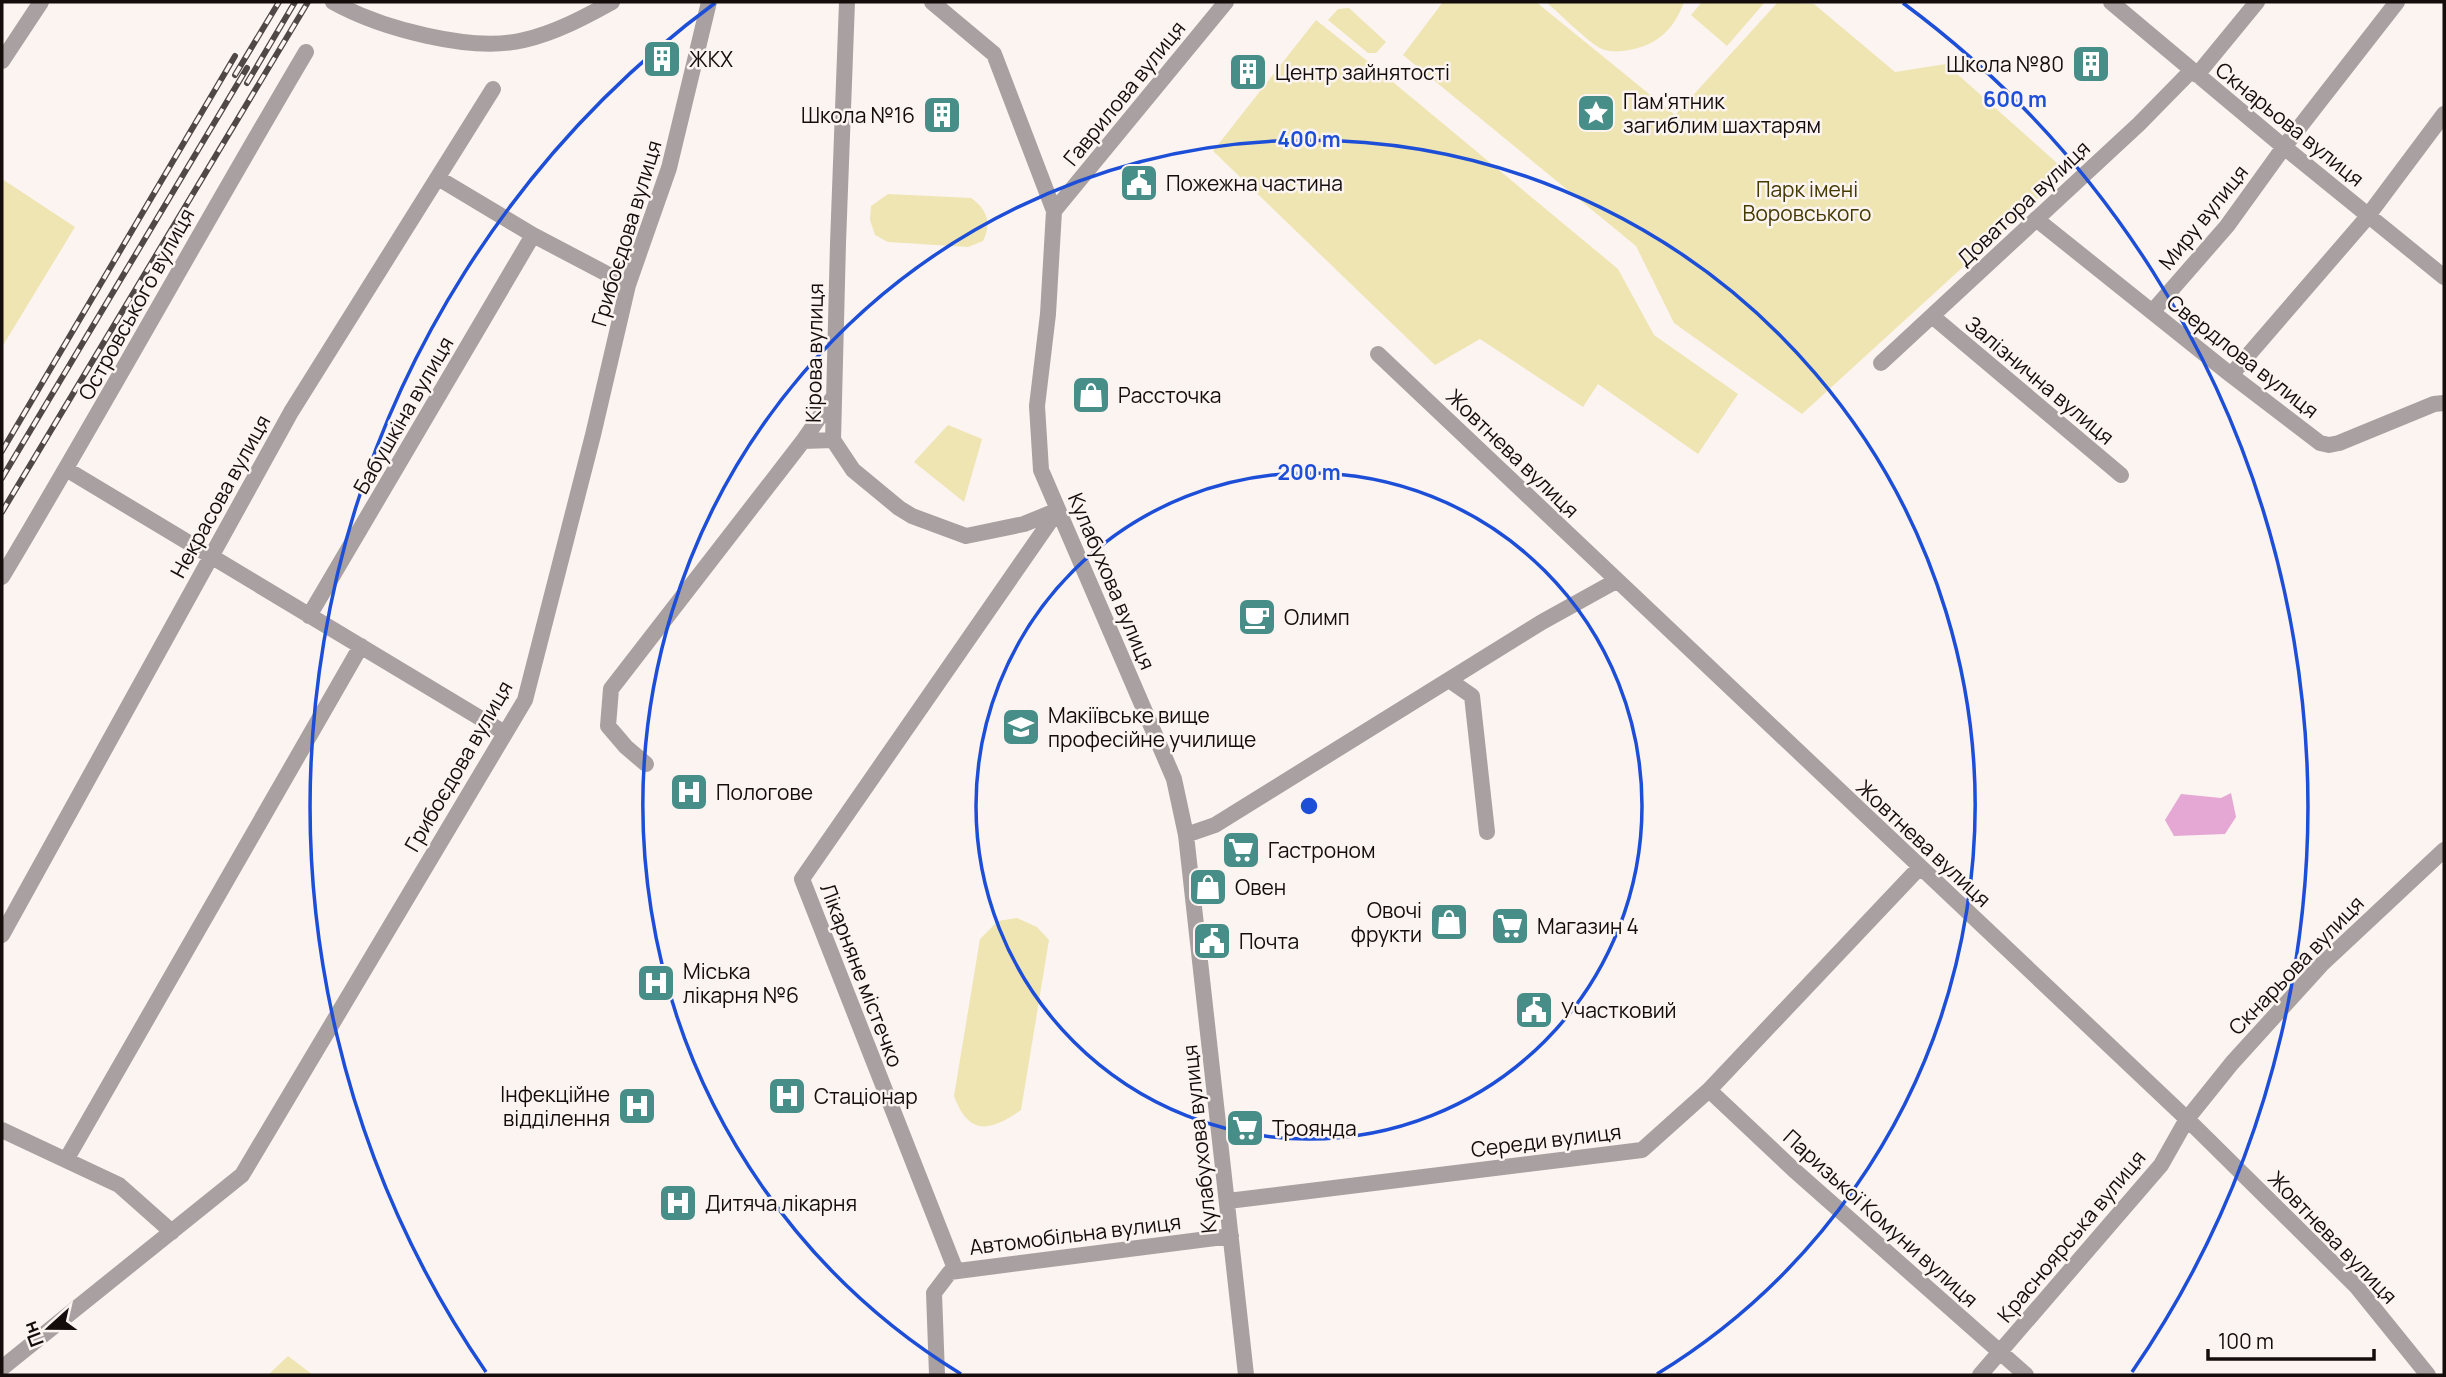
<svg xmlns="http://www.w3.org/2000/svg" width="2446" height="1377" viewBox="0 0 2446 1377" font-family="Manrope,sans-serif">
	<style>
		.green { fill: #eee5b2 }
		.water { fill: #e5a7d3 }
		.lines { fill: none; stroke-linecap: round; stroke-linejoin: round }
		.minor { stroke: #a9a0a1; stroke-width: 16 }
		.rail-casing { stroke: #504846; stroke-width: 6 }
		.rail { stroke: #fcf4f1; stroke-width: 3.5; stroke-dasharray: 10; stroke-linecap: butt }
		.ring { fill: none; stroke: #1d4ed8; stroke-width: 3.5 }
		.labels { text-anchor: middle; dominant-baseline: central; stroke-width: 5; stroke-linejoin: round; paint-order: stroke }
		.poi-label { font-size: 21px; fill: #140d0b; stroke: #fcf4f1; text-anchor: start }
		.street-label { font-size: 21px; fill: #140d0b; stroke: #fcf4f1 }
		.park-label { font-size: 21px; fill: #443a00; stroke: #fcf4f1 }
		.centre { fill: #1d4ed8; stroke: #fcf4f1; stroke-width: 3.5 }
		.ring-label { font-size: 21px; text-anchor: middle; font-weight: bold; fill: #1d4ed8; stroke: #fcf4f1; stroke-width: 5; stroke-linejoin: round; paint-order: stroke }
	</style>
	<rect width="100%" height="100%" fill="#fcf4f1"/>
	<path class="green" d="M1443,2h93l139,113 103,-113 36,2 81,68 51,-8 121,108 -265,242 -128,-91 -38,-77 -233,-191z
		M1546,2h138c-10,27 -26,43 -55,48 -8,2 -20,2 -27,-1 -12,-5 -44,-37 -56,-47z
		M1702,2h63l-38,44 -36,-31z
		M1349,8l37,34 -10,11h-8l-40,-33 10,-11z
		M1316,20l60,48 242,201 36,66 84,59 -40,60 -100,-70 -15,23 -103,-68 -45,26 -222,-214z
		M2,179l73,48 -73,120z
		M888,194l83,4c16,11 21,25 12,43l-15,6 -80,-5 -13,-7 -5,-15 1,-14z
		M948,425l34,14 -18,63 -50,-40z
		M1017,918l20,9 12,13 -28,170c-31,22 -52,26 -67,-14l26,-157 18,-18z
		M288,1356l25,19h-45z"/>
	<path class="water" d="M2231,793l5,24 -11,17 -51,2 -9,-16 16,-26 40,4z"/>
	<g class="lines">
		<path class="minor" d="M333,2c47,26 138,51 191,38 31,-7 61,-23 88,-38
			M847,2l-9,241 -5,197 20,30 46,38 13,8 54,20 58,-12 34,-14
			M932,2l62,52 60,157 -6,103 -11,92 4,64 133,309 12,56 60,540
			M2111,2l173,145 160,130
			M2,61l39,-59
			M2197,75l60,-73
			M438,178l95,57 95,50
			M1054,211l172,-209
			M2036,219l195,156 89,68 9,2 10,-2 95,-39 10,-1
			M2152,312l75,-86 57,-79 113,-145
			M1932,316l189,159
			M1378,354l809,765 169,167 72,89
			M1881,363l258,-239 53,-54
			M2231,375l133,-154 80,-107
			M803,441l31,-45
			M66,469l439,264
			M2,577c104,-174 201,-351 304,-525
			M309,616l224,-381
			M1449,680l23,16 15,136
			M646,764l-20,-17 -18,-21 3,-37 192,-248 30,-1
			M1186,835l29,-10 327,-203 74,-41
			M2,935l289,-523 202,-323
			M1709,1090l85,80 232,205
			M2,1130l117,55 53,47
			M66,1160l295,-514
			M1228,1201l414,-51 67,-60 211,-223
			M956,1271l-154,-392 256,-369
			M2,1368l240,-193 283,-475 68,-265 35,-150 41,-117 40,-166
			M937,1375l-3,-82 16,-21 281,-36
			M1980,1375l181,-210 26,-46 45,-56 89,-98 123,-115"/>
		<defs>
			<path id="rail" d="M235,75l44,-73
				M247,83l48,-81
				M2,451l233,-395
				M2,478l245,-410
				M2,512l306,-510"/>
		</defs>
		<use href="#rail" class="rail-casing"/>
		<use href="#rail" class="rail"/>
	</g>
	<g class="ring">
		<circle cx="1309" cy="806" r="333"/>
		<path d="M961 1374A666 666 0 1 1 1657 1374"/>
		<path d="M486 1372A999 999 0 0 1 715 3M1903 3A999 999 0 0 1 2132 1372"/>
	</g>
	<defs>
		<symbol id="building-square" viewBox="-11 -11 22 22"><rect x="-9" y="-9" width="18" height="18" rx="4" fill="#478e88" stroke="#fcf4f1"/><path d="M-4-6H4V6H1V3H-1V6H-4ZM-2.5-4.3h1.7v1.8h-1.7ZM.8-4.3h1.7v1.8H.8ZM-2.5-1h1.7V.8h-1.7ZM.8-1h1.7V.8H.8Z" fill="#fff"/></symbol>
		<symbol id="sight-square" viewBox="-11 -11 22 22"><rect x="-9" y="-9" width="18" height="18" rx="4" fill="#478e88" stroke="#fcf4f1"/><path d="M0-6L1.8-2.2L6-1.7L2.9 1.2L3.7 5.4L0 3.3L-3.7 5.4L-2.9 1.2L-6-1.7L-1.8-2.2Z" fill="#fff"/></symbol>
		<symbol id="civic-square" viewBox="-11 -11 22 22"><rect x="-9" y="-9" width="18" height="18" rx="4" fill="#478e88" stroke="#fcf4f1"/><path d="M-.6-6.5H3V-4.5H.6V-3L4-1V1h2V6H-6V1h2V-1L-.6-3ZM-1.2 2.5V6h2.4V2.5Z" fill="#fff"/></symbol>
		<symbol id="shop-square" viewBox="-11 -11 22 22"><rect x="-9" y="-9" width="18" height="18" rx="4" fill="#478e88" stroke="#fcf4f1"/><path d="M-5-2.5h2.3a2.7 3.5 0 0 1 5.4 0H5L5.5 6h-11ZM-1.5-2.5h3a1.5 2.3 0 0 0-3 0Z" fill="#fff"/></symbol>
		<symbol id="cafe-square" viewBox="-11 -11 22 22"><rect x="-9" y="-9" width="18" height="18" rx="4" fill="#478e88" stroke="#fcf4f1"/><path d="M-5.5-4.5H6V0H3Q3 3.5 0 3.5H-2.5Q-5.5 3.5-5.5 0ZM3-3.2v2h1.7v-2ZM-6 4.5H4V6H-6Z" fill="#fff"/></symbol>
		<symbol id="university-square" viewBox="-11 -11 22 22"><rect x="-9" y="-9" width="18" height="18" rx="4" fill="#478e88" stroke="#fcf4f1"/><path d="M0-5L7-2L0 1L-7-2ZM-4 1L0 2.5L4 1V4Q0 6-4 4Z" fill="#fff"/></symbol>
		<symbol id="hospital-square" viewBox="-11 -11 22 22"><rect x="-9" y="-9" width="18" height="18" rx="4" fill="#478e88" stroke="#fcf4f1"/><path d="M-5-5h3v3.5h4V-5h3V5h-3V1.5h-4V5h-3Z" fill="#fff"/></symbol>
		<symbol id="supermarket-square" viewBox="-11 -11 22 22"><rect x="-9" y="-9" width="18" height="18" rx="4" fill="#478e88" stroke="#fcf4f1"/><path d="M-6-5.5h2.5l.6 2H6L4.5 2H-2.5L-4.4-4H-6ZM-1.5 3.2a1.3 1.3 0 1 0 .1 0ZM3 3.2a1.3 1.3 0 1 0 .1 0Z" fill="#fff"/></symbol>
	</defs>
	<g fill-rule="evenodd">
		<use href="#building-square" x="640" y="37" width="44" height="44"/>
		<use href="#building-square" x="2069" y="42" width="44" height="44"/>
		<use href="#building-square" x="1226" y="50" width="44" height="44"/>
		<use href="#sight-square" x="1574" y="91" width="44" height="44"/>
		<use href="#building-square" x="920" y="93" width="44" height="44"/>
		<use href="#civic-square" x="1117" y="161" width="44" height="44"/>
		<use href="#shop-square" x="1069" y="373" width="44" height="44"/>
		<use href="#cafe-square" x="1235" y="595" width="44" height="44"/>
		<use href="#university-square" x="999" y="705" width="44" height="44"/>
		<use href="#hospital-square" x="667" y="770" width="44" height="44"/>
		<use href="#supermarket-square" x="1219" y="828" width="44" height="44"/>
		<use href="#shop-square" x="1186" y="865" width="44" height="44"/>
		<use href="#shop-square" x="1427" y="900" width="44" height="44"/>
		<use href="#supermarket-square" x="1488" y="904" width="44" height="44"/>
		<use href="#civic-square" x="1190" y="919" width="44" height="44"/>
		<use href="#hospital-square" x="634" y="961" width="44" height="44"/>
		<use href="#civic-square" x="1512" y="988" width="44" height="44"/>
		<use href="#hospital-square" x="765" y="1074" width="44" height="44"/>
		<use href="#hospital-square" x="615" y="1084" width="44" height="44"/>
		<use href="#supermarket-square" x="1223" y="1106" width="44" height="44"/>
		<use href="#hospital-square" x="656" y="1181" width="44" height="44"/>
	</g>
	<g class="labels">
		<g class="poi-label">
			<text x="689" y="59">ЖКХ</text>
			<text x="2064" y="64" text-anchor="end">Школа №80</text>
			<text x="1275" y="72">Центр зайнятості</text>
			<text x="1623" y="101">Пам'ятник<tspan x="1623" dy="24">загиблим шахтарям</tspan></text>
			<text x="915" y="115" text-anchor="end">Школа №16</text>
			<text x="1166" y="183">Пожежна частина</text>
			<text x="1118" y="395">Рассточка</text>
			<text x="1284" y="617">Олимп</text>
			<text x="1048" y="715">Макіївське вище<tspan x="1048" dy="24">професійне училище</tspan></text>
			<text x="716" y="792">Пологове</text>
			<text x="1268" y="850">Гастроном</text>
			<text x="1235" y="887">Овен</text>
			<text x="1422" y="910" text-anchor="end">Овочі<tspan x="1422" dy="24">фрукти</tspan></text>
			<text x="1537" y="926">Магазин 4</text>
			<text x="1239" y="941">Почта</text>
			<text x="683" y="971">Міська<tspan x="683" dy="24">лікарня №6</tspan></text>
			<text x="1561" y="1010">Участковий</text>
			<text x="610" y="1094" text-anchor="end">Інфекційне<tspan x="610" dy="24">відділення</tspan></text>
			<text x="814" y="1096">Стаціонар</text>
			<text x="1272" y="1128">Троянда</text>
			<text x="705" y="1203">Дитяча лікарня</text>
		</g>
		<g class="street-label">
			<text transform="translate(1124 93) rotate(-51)">Гаврилова вулиця</text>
			<text transform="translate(2290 124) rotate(39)">Скнарьова вулиця</text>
			<text transform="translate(2023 203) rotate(-43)">Доватора вулиця</text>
			<text transform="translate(2203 217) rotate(-51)">Миру вулиця</text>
			<text transform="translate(626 233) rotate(-73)">Грибоєдова вулиця</text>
			<text transform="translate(136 304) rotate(-61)">Островського вулиця</text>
			<text transform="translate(814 353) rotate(-89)">Кірова вулиця</text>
			<text transform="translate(2243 356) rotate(38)">Свердлова вулиця</text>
			<text transform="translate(2040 380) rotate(40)">Залізнична вулиця</text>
			<text transform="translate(403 415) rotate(-60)">Бабушкіна вулиця</text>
			<text transform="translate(1513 453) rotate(44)">Жовтнева вулиця</text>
			<text transform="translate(220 496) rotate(-61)">Некрасова вулиця</text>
			<text transform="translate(1112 581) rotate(67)">Кулабухова вулиця</text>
			<text transform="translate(458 766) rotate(-60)">Грибоєдова вулиця</text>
			<text transform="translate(1924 843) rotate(43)">Жовтнева вулиця</text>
			<text transform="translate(2296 965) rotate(-46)">Скнарьова вулиця</text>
			<text transform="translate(862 975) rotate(69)">Лікарняне містечко</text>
			<text transform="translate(1199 1139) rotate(-96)">Кулабухова вулиця</text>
			<text transform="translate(1546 1140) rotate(-7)">Середи вулиця</text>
			<text transform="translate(1881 1218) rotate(42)">Паризької Комуни вулиця</text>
			<text transform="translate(1075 1234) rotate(-7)">Автомобільна вулиця</text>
			<text transform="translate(2071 1236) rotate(-50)">Красноярська вулиця</text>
			<text transform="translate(2333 1237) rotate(46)">Жовтнева вулиця</text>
		</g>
		<g class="park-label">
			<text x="1807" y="189">Парк імені<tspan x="1807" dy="24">Воровського</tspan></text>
		</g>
	</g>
	<circle cx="1309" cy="806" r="10" class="centre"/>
	<g class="ring-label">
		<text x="2015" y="107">600 m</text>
		<text x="1309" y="147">400 m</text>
		<text x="1309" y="480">200 m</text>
	</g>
	<rect width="2446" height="1377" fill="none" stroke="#140d0b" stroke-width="7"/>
	<g transform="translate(49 1328) rotate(249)" stroke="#fcf4f1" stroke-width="5" paint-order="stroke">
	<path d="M0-5L12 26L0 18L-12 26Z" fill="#140d0b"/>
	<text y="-10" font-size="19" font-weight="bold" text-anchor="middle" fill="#140d0b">Пн</text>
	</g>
	<path d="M2208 1349v10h166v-10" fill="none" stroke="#140d0b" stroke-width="3.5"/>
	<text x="2218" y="1349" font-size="21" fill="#140d0b" stroke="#fcf4f1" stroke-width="5" paint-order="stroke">100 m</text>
</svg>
